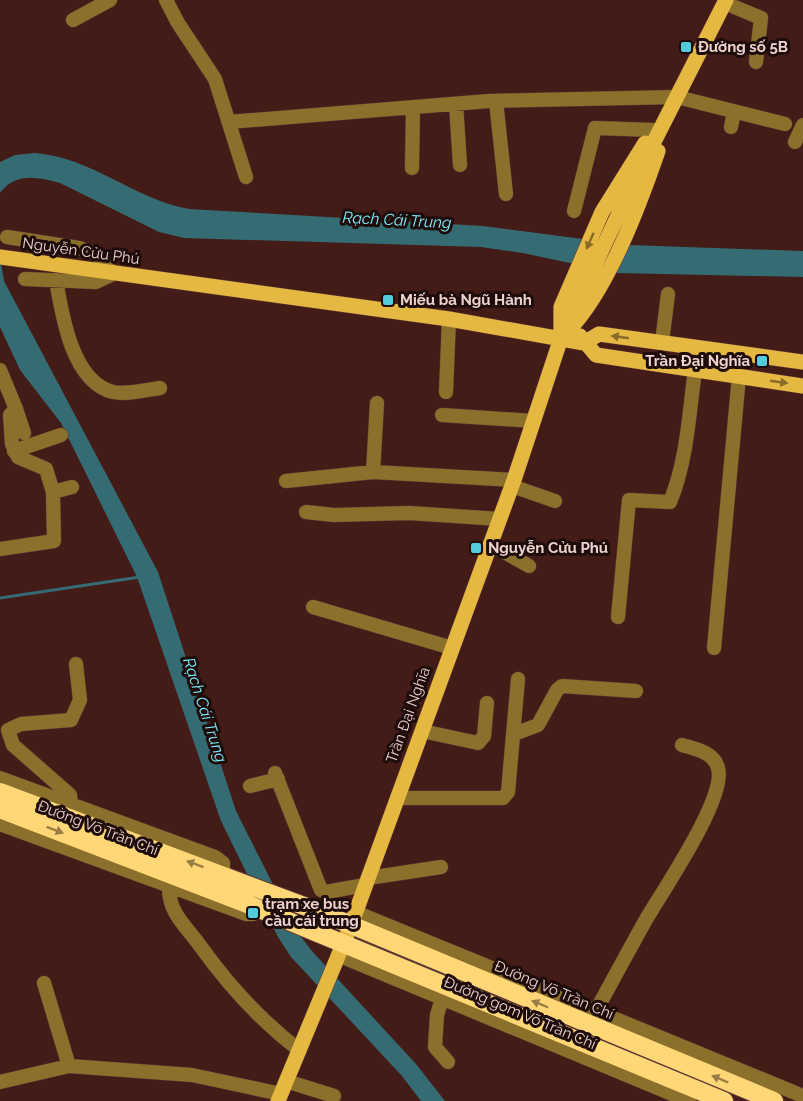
<svg xmlns="http://www.w3.org/2000/svg" width="803" height="1101" viewBox="0 0 803 1101" font-family="Raleway,sans-serif">
	<style>
		.water { fill: #356b73 }
		.lines { fill: none; stroke-linecap: round; stroke-linejoin: round }
		.stream { stroke: #356b73; stroke-width: 3 }
		.minor-casing { stroke: #5e3935; stroke-width: 15 }
		.major-casing { stroke: #5e3935; stroke-width: 16 }
		.highway-casing { stroke: #5e3935; stroke-width: 20 }
		.minor { stroke: #8b702b; stroke-width: 14 }
		.major { stroke: #e5b842; stroke-width: 15 }
		.highway { stroke: #ffd776; stroke-width: 18 }
		.oneway { fill: #8b6b29 }
		.oneway2 { fill: #9a7c45 }
		.poi-dot { fill: #53cbdb; stroke: #1e0c0a; stroke-width: 2 }
		.labels { text-anchor: middle; dominant-baseline: central; stroke-width: 6; stroke-linejoin: round; paint-order: stroke }
		.poi-label { font-size: 15px; font-weight: bold; fill: #ecd1cd; stroke: #1e0c0a; text-anchor: start }
		.street-label { font-size: 15px; fill: #ecd1cd; stroke: #1e0c0a }
		.water-label { font-size: 16px; font-style: italic; fill: #7deefe; stroke: #1e0c0a }
	</style>
	<rect width="100%" height="100%" fill="#431c18"/>
	<path class="water" d="M35,153c56,4 99,46 154,56l294,17 146,19 174,6v26l-187,-4 -93,-20 -42,-6 -297,-9 -25,-6 -99,-49c-23,-6 -44,-11 -60,10v-31l15,-7z
		M0,257l4,24 154,291 78,239 60,119 15,20 105,114 29,37h-24l-19,-25 -111,-119 -13,-20 -57,-116 -84,-244 -76,-154 -41,-53 -20,-43z"/>
	<g class="lines">
		<path class="stream" d="M0,598l140,-21"/>
		<defs>
			<path id="minor" d="M166,0l12,23 37,56 31,98
				M725,3l36,15 -5,44
				M73,20l37,-20
				M496,101l10,93
				M456,104l4,61
				M229,122l260,-21 188,-4 108,27
				M731,127l3,-15
				M795,142l8,-17
				M412,168l1,-61
				M574,211l21,-83 59,2
				M7,237l72,11 18,6 16,20 -17,8 -71,-3
				M56,280c6,35 16,102 57,112 13,3 33,-2 47,-4
				M662,342l6,-48
				M0,370l16,39 -6,6 2,29 6,13 28,12 7,23 1,49 -54,8
				M446,392l3,-73
				M16,409l8,24
				M442,415l91,6
				M14,451l47,-16
				M373,472l4,-69
				M286,481l87,-9 141,8
				M512,486l43,15
				M53,492l19,-5
				M306,512l28,3 75,-2 91,6
				M490,544l39,22
				M313,607l139,41
				M618,617l11,-117 41,2c17,-41 19,-88 25,-132
				M714,648l25,-272
				M422,731l56,12 6,-7 3,-33
				M514,734l24,-9 19,-35 5,-4 74,5
				M275,773l46,117 5,2 39,-7
				M0,778l215,79 8,6v12
				M250,786l28,-7
				M397,798h106l5,-6 10,-113
				M71,804l-1,-9 -57,-50 -5,-15 13,-6 50,-4 9,-20 -4,-36
				M0,824l246,90h7l8,-4
				M368,878l73,-11
				M169,888c0,26 18,39 32,59 28,39 59,73 98,103
				M355,912l448,184
				M338,955l351,146
				M44,983l25,83
				M445,989l-8,26 -2,32 13,15
				M596,1011c16,-30 32,-59 48,-88 17,-30 83,-125 74,-155 -4,-16 -23,-19 -36,-23
				M286,1081l48,15
				M0,1082l69,-16 123,9 89,19"/>
			<path id="major" d="M0,257l449,62 135,24 15,-9 204,28
				M561,332v-25l41,-95 43,-69
				M567,332c41,-42 72,-126 91,-181
				M580,336l16,19 207,31
				M278,1101l73,-176 163,-445 47,-142 72,-155 93,-183"/>
			<path id="highway" d="M0,792l320,120 454,189
				M0,809l250,96 474,196"/>
		</defs>
		<use href="#minor" class="minor-casing"/>
		<use href="#major" class="major-casing"/>
		<use href="#highway" class="highway-casing"/>
		<use href="#minor" class="minor"/>
		<use href="#major" class="major"/>
		<use href="#highway" class="highway"/>
	</g>
	<defs><path id="oneway-solid" d="M-6-.8H1V-3.2L6.5 0L1 3.2V.8H-6Z" transform="scale(1.5)"/></defs>
	<g class="oneway">
		<use href="#oneway-solid" transform="translate(590 241) rotate(114)"/>
		<use href="#oneway-solid" transform="translate(620 337) rotate(-172)"/>
		<use href="#oneway-solid" transform="translate(779 382) rotate(8)"/>
	</g>
	<g class="oneway2">
		<use href="#oneway-solid" transform="translate(55 830) rotate(21)"/>
		<use href="#oneway-solid" transform="translate(195 864) rotate(-160)"/>
		<use href="#oneway-solid" transform="translate(540 1004) rotate(-157)"/>
		<use href="#oneway-solid" transform="translate(720 1079) rotate(-157)"/>
	</g>
	<g class="poi-dot">
		<rect x="680" y="41" width="12" height="12" rx="3"/>
		<rect x="382" y="294" width="12" height="12" rx="3"/>
		<rect x="756" y="355" width="12" height="12" rx="3"/>
		<rect x="470" y="542" width="12" height="12" rx="3"/>
		<rect x="247" y="907" width="12" height="12" rx="3"/>
	</g>
	<g class="labels">
		<g class="poi-label">
			<text x="698" y="47">Đường số 5B</text>
			<text x="400" y="300">Miếu bà Ngũ Hành</text>
			<text x="750" y="361" text-anchor="end">Trần Đại Nghĩa</text>
			<text x="488" y="548">Nguyễn Cửu Phú</text>
			<text x="265" y="904">trạm xe bus<tspan x="265" dy="17">cầu cái trung</tspan></text>
		</g>
		<g class="street-label">
			<text transform="translate(81 251) rotate(8)">Nguyễn Cửu Phú</text>
			<text transform="translate(408 715) rotate(-70)">Trần Đại Nghĩa</text>
			<text transform="translate(98 828) rotate(21)">Đường Võ Trần Chí</text>
			<text transform="translate(554 990) rotate(23)">Đường Võ Trần Chí</text>
			<text transform="translate(520 1013) rotate(23)">Đường gom Võ Trần Chí</text>
		</g>
		<g class="water-label">
			<text transform="translate(397 220) rotate(3)">Rạch Cái Trung</text>
			<text transform="translate(205 710) rotate(72)">Rạch Cái Trung</text>
		</g>
	</g>
</svg>
